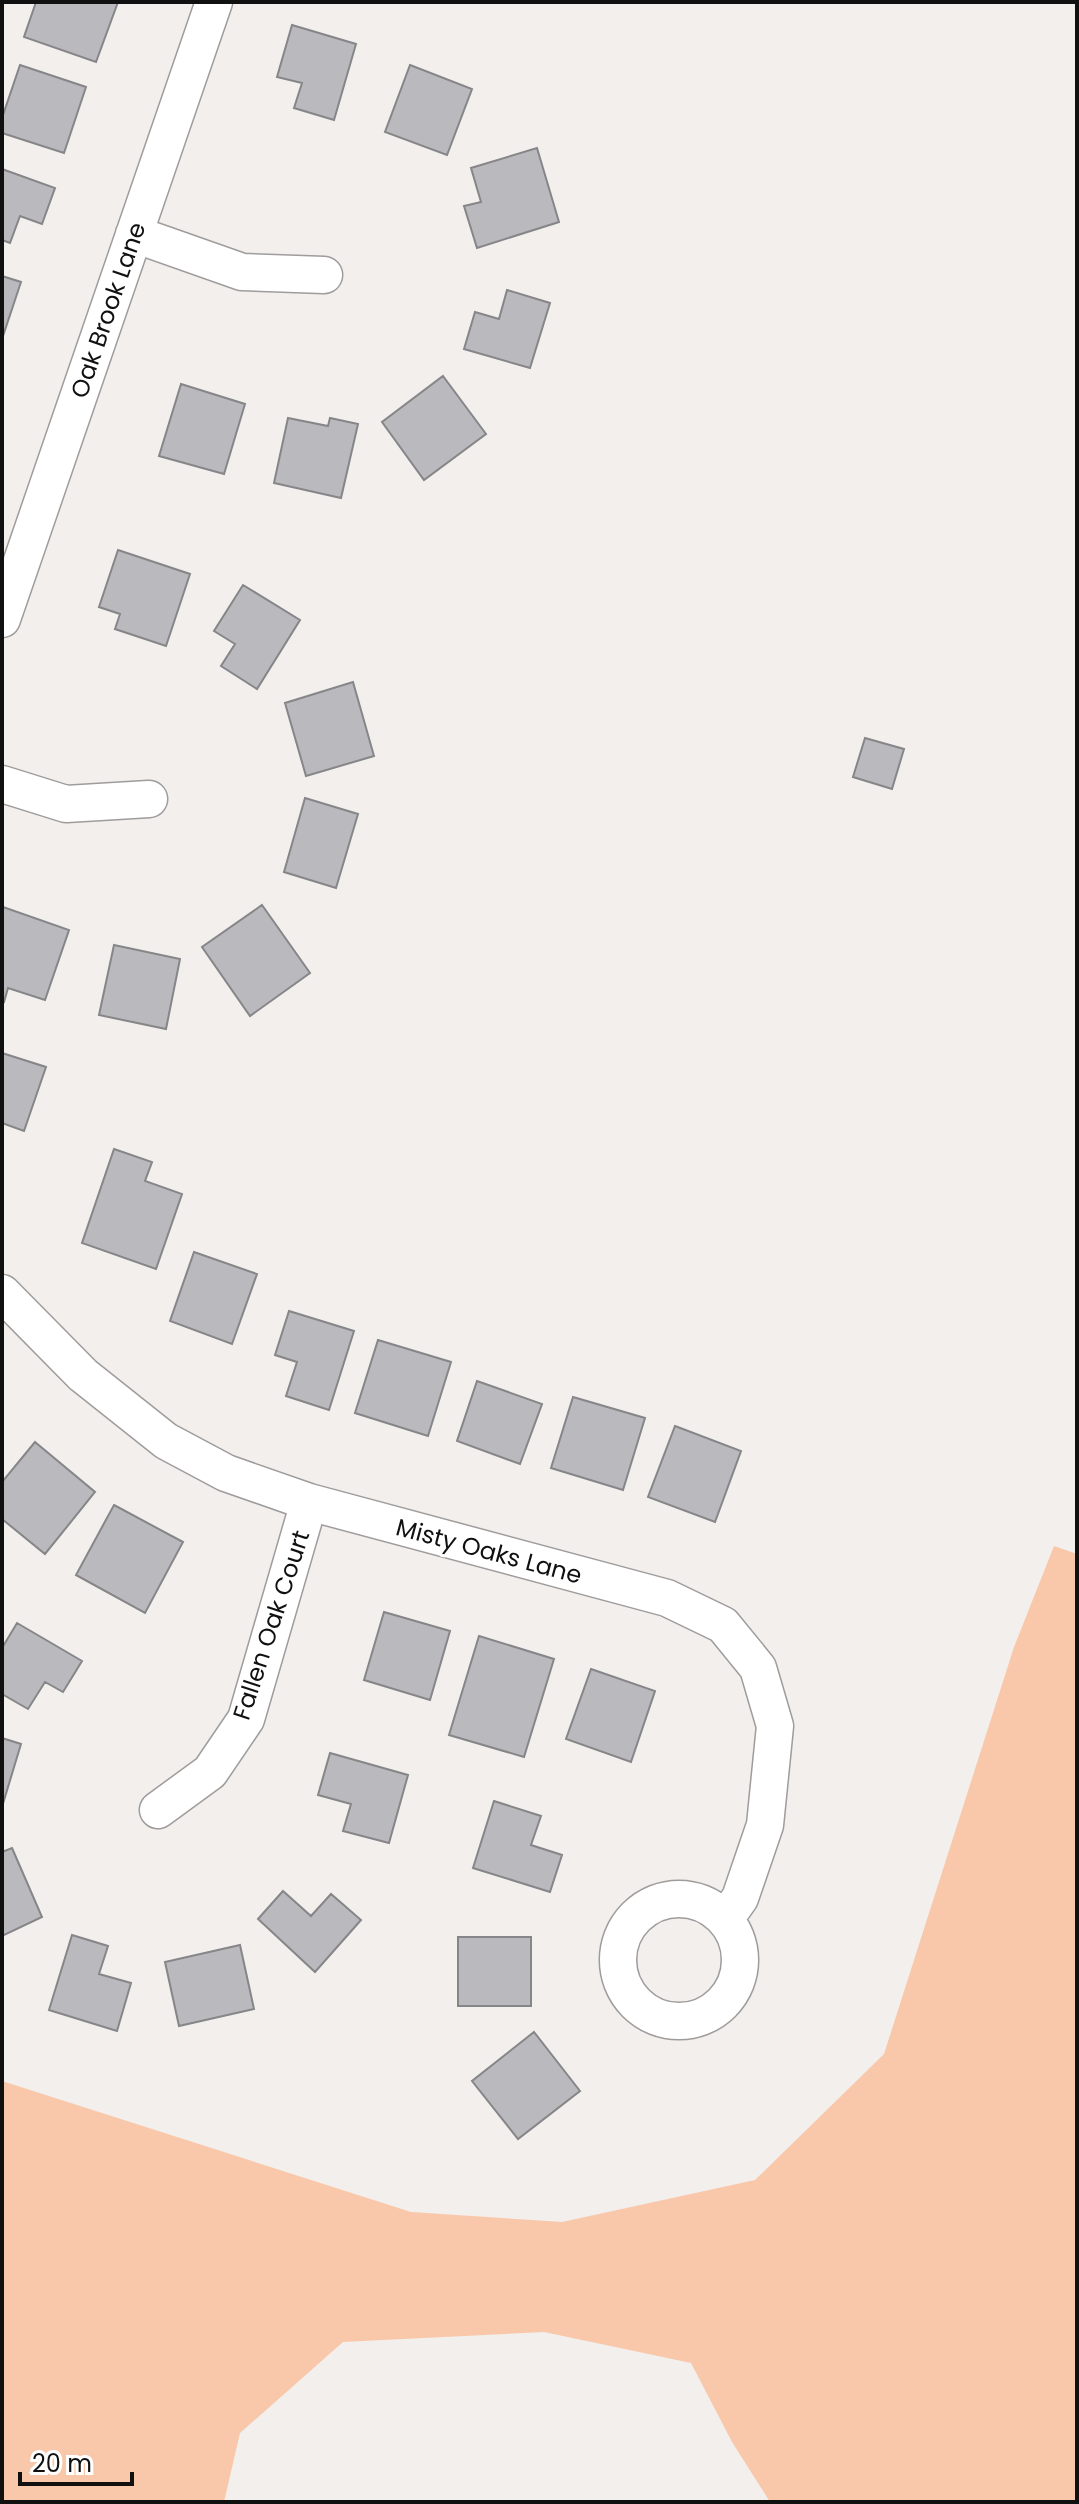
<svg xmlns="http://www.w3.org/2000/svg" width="1079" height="2504" viewBox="0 0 1079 2504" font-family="Poppins,sans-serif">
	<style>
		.green { fill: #f9c8aa }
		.building { fill: #bababe; stroke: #868689; stroke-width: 2 }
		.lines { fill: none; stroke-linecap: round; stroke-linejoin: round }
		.minor-casing { stroke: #9f9c9b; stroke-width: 39 }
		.minor { stroke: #fff; stroke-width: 36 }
		.labels { text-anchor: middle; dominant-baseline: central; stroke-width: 6; stroke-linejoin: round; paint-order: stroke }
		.street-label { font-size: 24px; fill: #111010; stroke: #fff }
	</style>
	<rect width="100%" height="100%" fill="#f2efed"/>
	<path class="green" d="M1054,1546l23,8v948h-307l-38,-60 -41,-79 -147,-31 -201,10 -103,91 -16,69h-222v-421l409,131 151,10 193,-42 129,-126 130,-407z"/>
	<path class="building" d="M36,2h82l-22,60 -72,-25z
		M292,25l64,19 -22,76 -40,-12 8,-25 -25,-6z
		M20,65l66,22 -22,66 -62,-20v-15z
		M410,65l62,24 -25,66 -62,-23z
		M537,148l22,74 -82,26 -13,-42 17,-4 -10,-34z
		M2,169l53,19 -13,36 -22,-8 -10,27 -8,-3z
		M2,276l19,6 -19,57z
		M507,290l43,13 -20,65 -66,-19 11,-37 24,7z
		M443,376l43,58 -62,46 -42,-58z
		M181,384l64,20 -21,70 -65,-18z
		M288,418l40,8 2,-8 28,6 -17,74 -67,-15z
		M118,550l72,24 -24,72 -51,-17 5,-15 -21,-7z
		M243,585l57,35 -43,69 -36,-23 14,-22 -21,-13z
		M353,682l21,74 -68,20 -21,-73z
		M865,738l39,11 -12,40 -39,-12z
		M305,798l53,16 -22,74 -52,-16z
		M262,905l48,68 -60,43 -48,-69z
		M3,907l66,23 -24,70 -37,-12 -4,14 -2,-1z
		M114,945l66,14 -14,70 -67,-14z
		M2,1053l44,14 -22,64 -22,-8z
		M114,1149l38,13 -7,19 37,13 -26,75 -74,-26z
		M194,1252l63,22 -25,70 -62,-23z
		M289,1311l65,20 -25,79 -43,-14 11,-34 -22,-7z
		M378,1340l73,22 -23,74 -73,-23z
		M477,1381l65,23 -22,60 -63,-23z
		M573,1397l72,21 -22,72 -72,-22z
		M675,1426l66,25 -26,71 -67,-25z
		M35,1442l60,50 -50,62 -43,-35v-37z
		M114,1505l69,37 -38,71 -69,-38z
		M384,1612l66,19 -20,69 -66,-20z
		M17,1623l65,38 -19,31 -18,-10 -17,27 -26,-15v-46z
		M479,1636l75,23 -30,98 -75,-22z
		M591,1669l64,22 -24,71 -65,-23z
		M2,1738l19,6 -19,63z
		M330,1753l78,22 -19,68 -46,-12 8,-27 -33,-9z
		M494,1801l47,15 -10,29 31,10 -12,37 -77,-24z
		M12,1848l30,69 -40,19v-84z
		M283,1891l28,25 20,-22 30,26 -46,52 -57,-53z
		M72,1935l36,11 -9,28 32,9 -14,48 -68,-21z
		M458,1937h73v69h-73z
		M240,1945l14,64 -75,17 -14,-64z
		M534,2032l46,59 -62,48 -46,-58z"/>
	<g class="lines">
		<defs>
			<path id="minor" d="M134,234l108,38 82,3
				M2,619l212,-617
				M2,784l64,20 83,-5
				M2,1293l81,82 83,66 60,32 83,29 358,96 56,27 35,43 17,58 -10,99 -25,73 -15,21
				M158,1810l52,-38 36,-53 63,-217
				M618 1960a61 61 0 1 1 122 0a61 61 0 1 1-122 0Z"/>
		</defs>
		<use href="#minor" class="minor-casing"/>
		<use href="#minor" class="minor"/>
	</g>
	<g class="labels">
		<g class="street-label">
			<text transform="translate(108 310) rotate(-71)">Oak Brook Lane</text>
			<text transform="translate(489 1551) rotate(15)">Misty Oaks Lane</text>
			<text transform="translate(271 1625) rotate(-72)">Fallen Oak Court</text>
		</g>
	</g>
	<rect width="1079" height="2504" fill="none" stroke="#111010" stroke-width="8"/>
	<path d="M20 2472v12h112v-12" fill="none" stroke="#111010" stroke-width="4"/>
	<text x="32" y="2472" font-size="24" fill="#111010" stroke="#ffffff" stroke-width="6" paint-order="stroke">20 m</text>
</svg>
